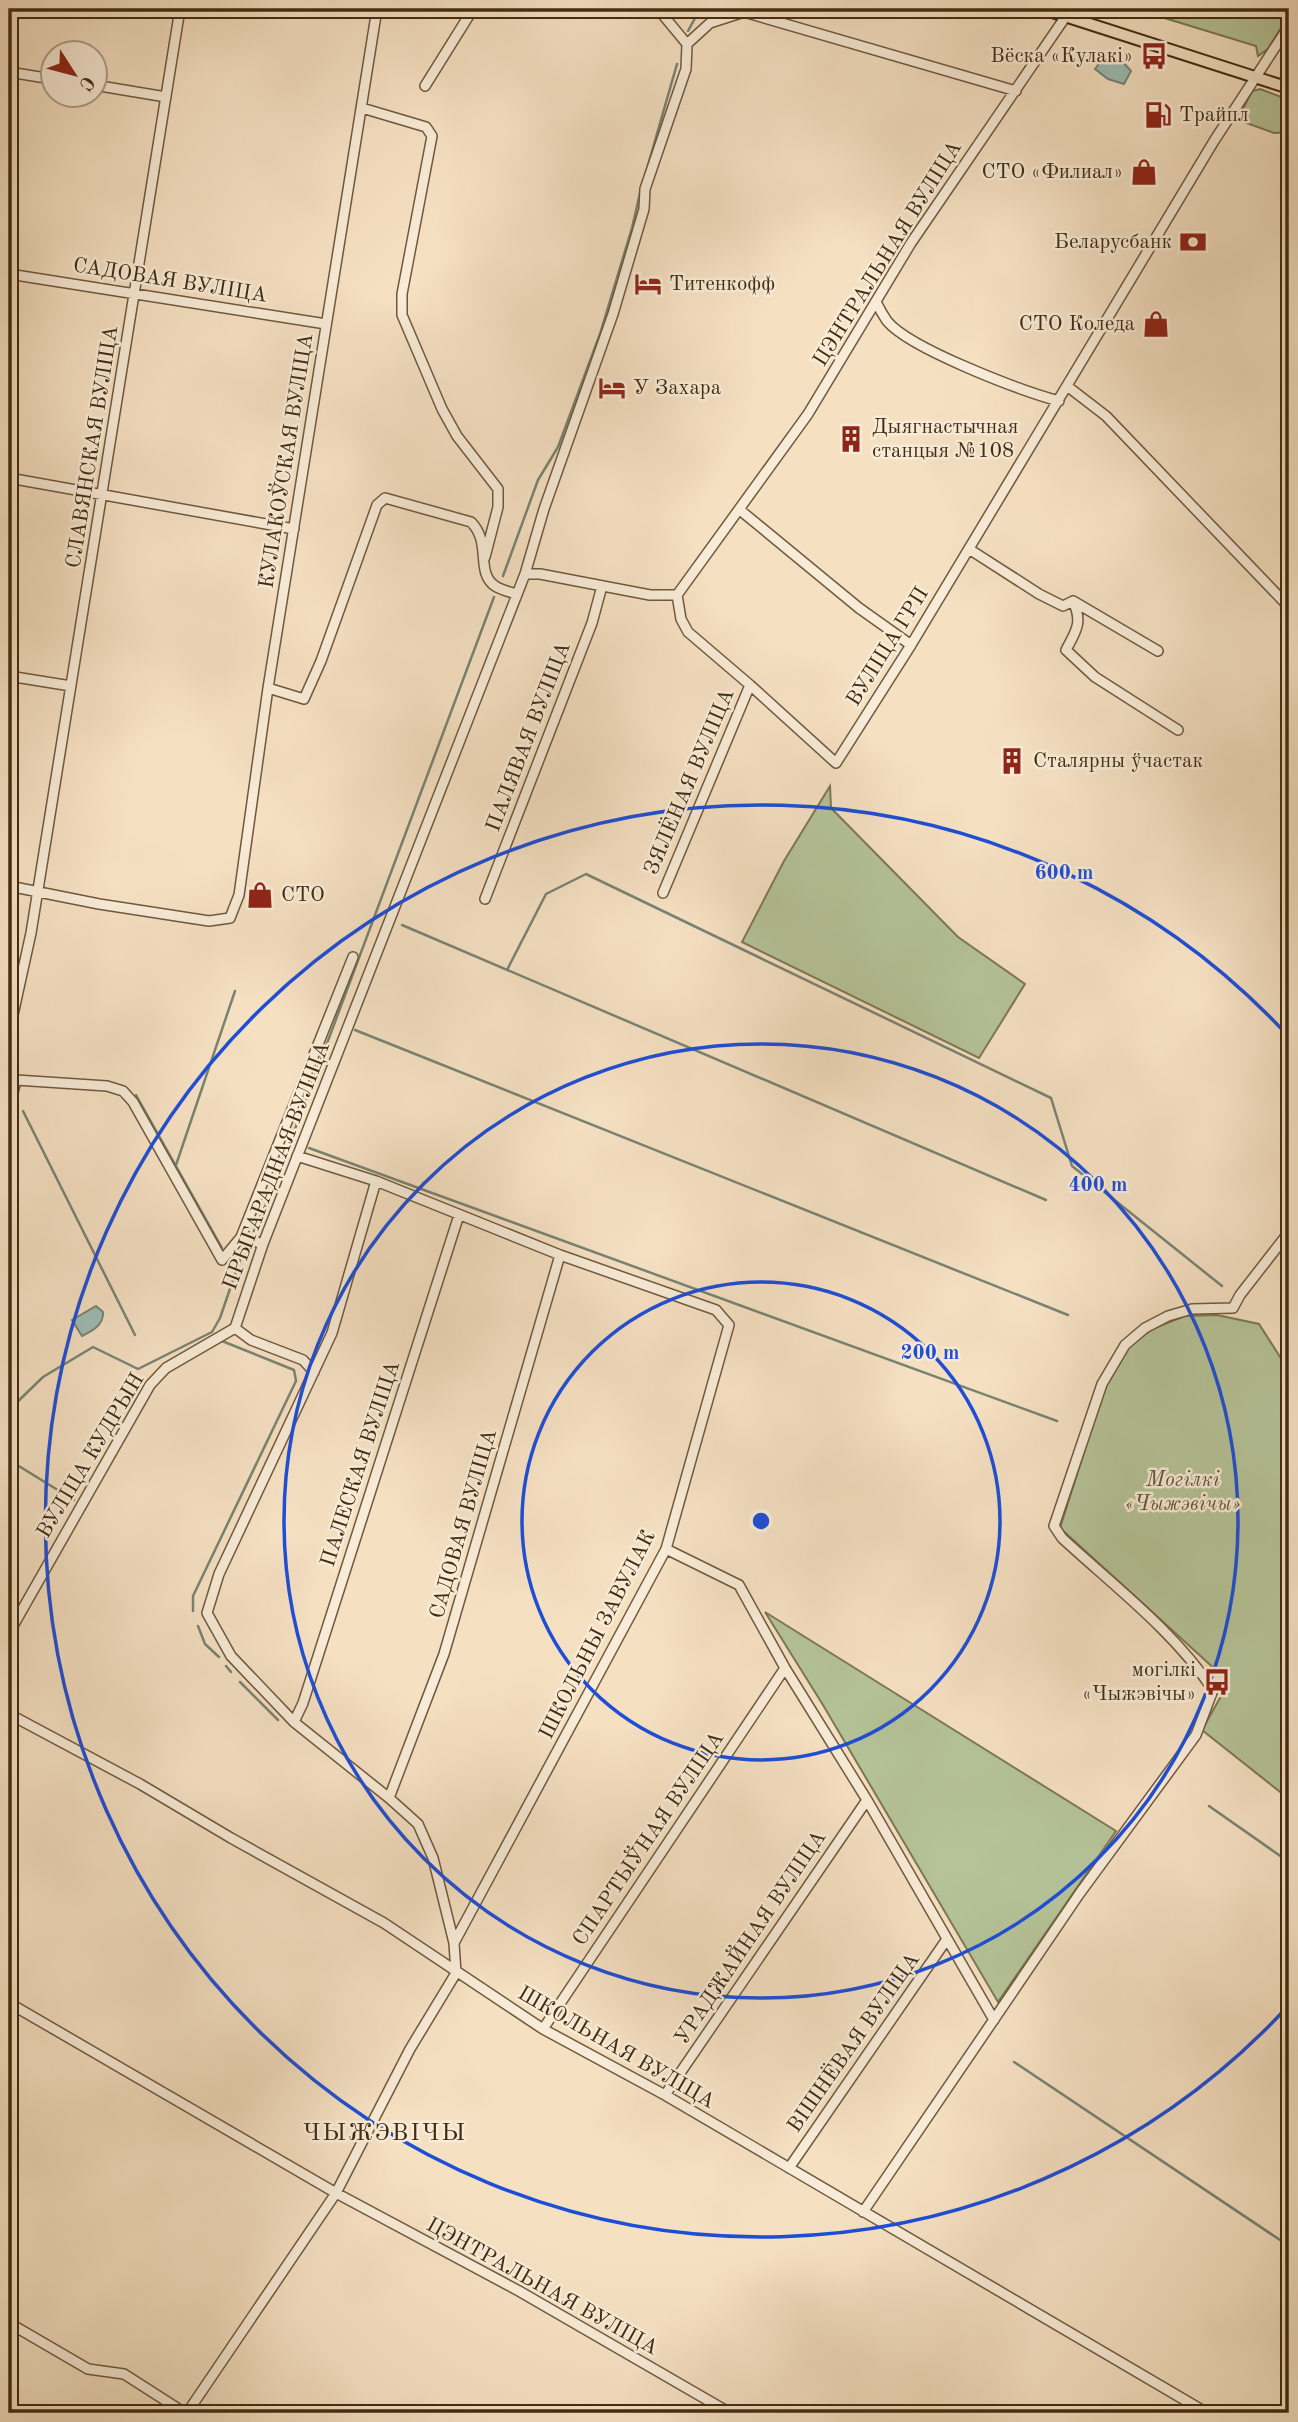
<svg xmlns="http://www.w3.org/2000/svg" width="1298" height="2422" viewBox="0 0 1298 2422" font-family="'Old Standard TT',serif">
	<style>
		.green { fill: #b5c398; stroke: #7c7854; stroke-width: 2 }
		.water { fill: #9cbdb5; stroke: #788373; stroke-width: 2 }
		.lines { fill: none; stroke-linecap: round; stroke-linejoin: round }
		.stream { stroke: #788373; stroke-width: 2.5 }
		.minor-casing { stroke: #6f593d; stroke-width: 12 }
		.major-casing { stroke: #422c11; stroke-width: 14 }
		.minor { stroke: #f8ebd7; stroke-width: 9 }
		.major { stroke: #f5e0c2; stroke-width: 10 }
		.ring { fill: none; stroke: #1d4ed8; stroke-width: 3.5 }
		.labels { text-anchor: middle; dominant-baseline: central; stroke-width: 5; stroke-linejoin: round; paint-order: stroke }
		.poi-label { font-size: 21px; fill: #422c11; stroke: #f8ebd7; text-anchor: start }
		.street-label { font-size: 21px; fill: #422c11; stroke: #f8ebd7 }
		.park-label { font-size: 21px; font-style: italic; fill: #5f5233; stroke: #f8ebd7 }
		.quarter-label { font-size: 24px; letter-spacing: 2px; fill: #422c11; stroke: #f8ebd7 }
		.centre { fill: #1d4ed8; stroke: #f8ebd7; stroke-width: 3.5 }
		.ring-label { font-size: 21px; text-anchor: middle; font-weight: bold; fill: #1d4ed8; stroke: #f8ebd7; stroke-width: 5; stroke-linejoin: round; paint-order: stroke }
	</style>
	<rect width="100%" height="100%" fill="#f5e0c2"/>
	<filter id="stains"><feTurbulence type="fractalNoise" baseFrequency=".00286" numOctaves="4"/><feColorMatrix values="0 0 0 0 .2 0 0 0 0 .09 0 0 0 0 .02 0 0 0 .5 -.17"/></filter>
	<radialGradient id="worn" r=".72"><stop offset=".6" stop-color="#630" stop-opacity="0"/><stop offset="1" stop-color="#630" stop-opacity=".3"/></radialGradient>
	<path class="green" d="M1135,9h154v6l-21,34 -10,7 -2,-10z
		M1260,89l29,11v32l-15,1 -33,-12v-8l11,-22z
		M830,786l1,22 127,129 67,47 -46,74 -237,-116 42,-81z
		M1217,1315l42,9 30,47v428l-87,-69 27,-48 -169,-154 46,-145 22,-35 24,-19 33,-13z
		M765,1612l351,219 -118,171 -175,-297z"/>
	<path class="water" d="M1105,56l16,4 10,11 -7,13 -16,-5 -13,-10z
		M96,1306l7,6c1,13 -11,19 -21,24l-10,-16z"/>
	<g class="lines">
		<path class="stream" d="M688,31l12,-22
			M503,576l35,-96 20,-33 42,-113 32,-106 8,-35 37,-129
			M402,925l644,275
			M507,970l39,-76 40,-20 465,224 21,68 150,120
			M355,1030l713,285
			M136,1095l86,153
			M23,1111l112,224
			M309,1148l748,273
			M176,1165l59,-174
			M254,1231l17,-38 223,-596
			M9,1410l34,-33 50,-30 45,22 74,-37 8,-14 24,-70
			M9,1460l65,40
			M193,1611v-15l103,-215 -2,-11 -72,-29
			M198,1626l7,18 14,13
			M226,1666l5,6
			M240,1682l38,38
			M1209,1806l80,56
			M1014,2062l275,184"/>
		<defs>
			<path id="minor" d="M658,9l29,35
				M9,72l43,7
				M94,85l72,12
				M425,86l48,-77
				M362,108l64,19 6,9 -30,158v21l40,94 15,27 41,53v18l-13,50
				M9,274l317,50
				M876,302c3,6 7,13 11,19 23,28 135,70 172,80
				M1067,386l39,30 183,191
				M9,478l285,51
				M740,510l119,98 52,37
				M969,549l70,45 24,12 10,-5 85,50
				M525,574h15l110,21h27
				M677,595l4,24 7,13 62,53 86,78 75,-118 303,-504 75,-115
				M677,595l131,-181 103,-171 155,-227
				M1073,601c10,22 3,30 -7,49l29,27 83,53
				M9,676l62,10
				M268,688l36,11 17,-38 56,-156 8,-7 86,24c21,21 4,50 24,64 6,4 15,6 21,8
				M9,886l90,18 110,17 21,-3 9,-23 29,-207 109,-679
				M663,893l87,-208
				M485,899l107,-276 10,-37
				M9,1033l22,-100 149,-924
				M9,1076l7,4 91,6 16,5 10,11 89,158 19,-23 22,7
				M9,1109l7,-29
				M297,1156l79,25 184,74 156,55 13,15 -63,224 -212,394
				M376,1181l-44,152 -113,241 -12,39 24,43 63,66 95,76 29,26 15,34 21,85 2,30
				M241,1237l112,-280
				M314,1372l-11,-12 -52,-20 -16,-12 28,-84 262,-670 19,-65 69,-195 31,-105 1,-20 41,-120 1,-25 23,-21 34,-11 272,79
				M666,1549l73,36 46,83 82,132 127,220
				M9,1633l141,-248 16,-17 69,-40
				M9,1714l131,70 91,54 153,85 159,106 122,66 542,318
				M294,1722l9,-19 156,-488
				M389,1798l55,-144 116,-399
				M9,2003l327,190 183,98 211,122
				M543,2029l242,-361
				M665,2095l202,-295
				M789,2168l158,-229
				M863,2212l217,-319 116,-158 17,-45c-38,-58 -100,-105 -151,-152l-8,-12 48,-142 23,-39 20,-17 23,-12 24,-7 41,-1 7,-13 49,-63
				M9,2323l79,46 36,5 61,39
				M187,2413l149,-220 74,-144 46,-76"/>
			<path id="major" d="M1043,9l246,79"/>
		</defs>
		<use href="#minor" class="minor-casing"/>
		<use href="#major" class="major-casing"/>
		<use href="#minor" class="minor"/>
		<use href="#major" class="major"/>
	</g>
	<g class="ring">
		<circle cx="761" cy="1521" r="239"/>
		<circle cx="761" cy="1521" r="477"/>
		<path d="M1289 2005A716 716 0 1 1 1289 1037"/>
	</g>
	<defs>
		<symbol id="bus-bare" viewBox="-9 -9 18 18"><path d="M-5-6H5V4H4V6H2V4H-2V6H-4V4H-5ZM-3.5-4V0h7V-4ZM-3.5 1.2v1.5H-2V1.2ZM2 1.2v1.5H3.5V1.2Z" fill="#8f2418" stroke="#f8ebd7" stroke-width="2.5" paint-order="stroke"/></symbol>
		<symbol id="fuel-bare" viewBox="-9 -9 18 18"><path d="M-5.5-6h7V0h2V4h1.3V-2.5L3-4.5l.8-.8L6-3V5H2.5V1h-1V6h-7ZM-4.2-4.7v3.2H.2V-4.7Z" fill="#8f2418" stroke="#f8ebd7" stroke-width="2.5" paint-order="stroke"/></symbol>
		<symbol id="shop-bare" viewBox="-9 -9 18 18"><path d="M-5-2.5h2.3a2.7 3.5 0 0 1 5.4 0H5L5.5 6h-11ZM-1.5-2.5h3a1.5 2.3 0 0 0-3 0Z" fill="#8f2418" stroke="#f8ebd7" stroke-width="2.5" paint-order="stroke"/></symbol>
		<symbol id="bank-bare" viewBox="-9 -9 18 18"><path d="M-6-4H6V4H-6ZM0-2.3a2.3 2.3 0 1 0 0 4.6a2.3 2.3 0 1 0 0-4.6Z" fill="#8f2418" stroke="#f8ebd7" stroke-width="2.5" paint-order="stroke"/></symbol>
		<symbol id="hotel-bare" viewBox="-9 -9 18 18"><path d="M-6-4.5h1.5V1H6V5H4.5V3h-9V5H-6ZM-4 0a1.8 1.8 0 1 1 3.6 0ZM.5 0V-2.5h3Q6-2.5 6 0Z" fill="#8f2418" stroke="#f8ebd7" stroke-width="2.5" paint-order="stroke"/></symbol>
		<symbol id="building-bare" viewBox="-9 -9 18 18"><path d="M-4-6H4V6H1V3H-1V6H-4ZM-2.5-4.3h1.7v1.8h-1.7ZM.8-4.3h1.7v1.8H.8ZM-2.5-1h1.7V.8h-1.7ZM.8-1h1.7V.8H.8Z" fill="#8f2418" stroke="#f8ebd7" stroke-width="2.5" paint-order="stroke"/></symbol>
	</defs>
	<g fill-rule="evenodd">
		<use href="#bus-bare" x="1135" y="37" width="38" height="38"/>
		<use href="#fuel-bare" x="1139" y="96" width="38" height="38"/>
		<use href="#shop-bare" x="1125" y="153" width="38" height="38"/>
		<use href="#bank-bare" x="1174" y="223" width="38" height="38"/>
		<use href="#hotel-bare" x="629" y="265" width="38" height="38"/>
		<use href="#shop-bare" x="1137" y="305" width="38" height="38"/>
		<use href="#hotel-bare" x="593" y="369" width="38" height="38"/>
		<use href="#building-bare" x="832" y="420" width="38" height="38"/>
		<use href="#building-bare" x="993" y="742" width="38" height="38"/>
		<use href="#shop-bare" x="241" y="876" width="38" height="38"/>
		<use href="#bus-bare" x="1198" y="1663" width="38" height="38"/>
	</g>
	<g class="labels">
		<g class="poi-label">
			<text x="1133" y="56" text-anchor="end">Вёска «Кулакі»</text>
			<text x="1179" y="115">Трайпл</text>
			<text x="1123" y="172" text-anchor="end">СТО «Филиал»</text>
			<text x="1172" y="242" text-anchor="end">Беларусбанк</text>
			<text x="669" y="284">Титенкофф</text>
			<text x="1135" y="324" text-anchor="end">СТО Коледа</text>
			<text x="633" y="388">У Захара</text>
			<text x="872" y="427">Дыягнастычная<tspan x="872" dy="24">станцыя №108</tspan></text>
			<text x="1033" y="761">Сталярны ўчастак</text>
			<text x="281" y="895">СТО</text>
			<text x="1196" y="1670" text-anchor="end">могілкі<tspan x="1196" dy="24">«Чыжэвічы»</tspan></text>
		</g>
		<g class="street-label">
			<text transform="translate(888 254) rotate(-58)">ЦЭНТРАЛЬНАЯ ВУЛІЦА</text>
			<text transform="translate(170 281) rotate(9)">САДОВАЯ ВУЛІЦА</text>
			<text transform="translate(93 447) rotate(-81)">СЛАВЯНСКАЯ ВУЛІЦА</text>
			<text transform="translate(287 461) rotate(-81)">КУЛАКОЎСКАЯ ВУЛІЦА</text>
			<text transform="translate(888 647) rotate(-58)">ВУЛІЦА ГРП</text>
			<text transform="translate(529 737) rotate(-69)">ПАЛЯВАЯ ВУЛІЦА</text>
			<text transform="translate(690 782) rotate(-67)">ЗЯЛЁНАЯ ВУЛІЦА</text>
			<text transform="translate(277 1166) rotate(-69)">ПРЫГАРАДНАЯ ВУЛІЦА</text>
			<text transform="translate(91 1456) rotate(-59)">ВУЛІЦА КУДРЫН</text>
			<text transform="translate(361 1464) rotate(-72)">ПАЛЕСКАЯ ВУЛІЦА</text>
			<text transform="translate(464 1524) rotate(-74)">САДОВАЯ ВУЛІЦА</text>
			<text transform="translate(598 1635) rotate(-63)">ШКОЛЬНЫ ЗАВУЛАК</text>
			<text transform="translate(649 1839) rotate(-56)">СПАРТЫЎНАЯ ВУЛІЦА</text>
			<text transform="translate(751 1938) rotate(-56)">УРАДЖАЙНАЯ ВУЛІЦА</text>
			<text transform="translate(854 2043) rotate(-55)">ВІШНЁВАЯ ВУЛІЦА</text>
			<text transform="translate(616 2048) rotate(30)">ШКОЛЬНАЯ ВУЛІЦА</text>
			<text transform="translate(542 2287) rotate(29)">ЦЭНТРАЛЬНАЯ ВУЛІЦА</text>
		</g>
		<g class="park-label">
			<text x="1183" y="1480">Могілкі<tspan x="1183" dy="24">«Чыжэвічы»</tspan></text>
		</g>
		<g class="quarter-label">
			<text x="385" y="2134">ЧЫЖЭВІЧЫ</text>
		</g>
	</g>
	<circle cx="761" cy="1521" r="10" class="centre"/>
	<g class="ring-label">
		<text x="1064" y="879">600 m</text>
		<text x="1098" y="1191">400 m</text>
		<text x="930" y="1359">200 m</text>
	</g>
	<rect width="1298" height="2422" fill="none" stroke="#f5e0c2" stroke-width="35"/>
	<rect x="10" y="10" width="1277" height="2401" fill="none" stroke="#422c11" stroke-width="3.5"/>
	<rect x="18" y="18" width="1263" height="2387" fill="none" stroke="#422c11" stroke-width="2"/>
	<g transform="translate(74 74) rotate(126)"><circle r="33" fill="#f8ebd7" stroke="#af9f88" stroke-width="2"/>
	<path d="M0-5L12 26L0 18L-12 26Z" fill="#8f2418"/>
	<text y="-10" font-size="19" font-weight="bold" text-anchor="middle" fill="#422c11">С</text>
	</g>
	<rect width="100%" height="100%" filter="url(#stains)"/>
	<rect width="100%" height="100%" fill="url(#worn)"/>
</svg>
